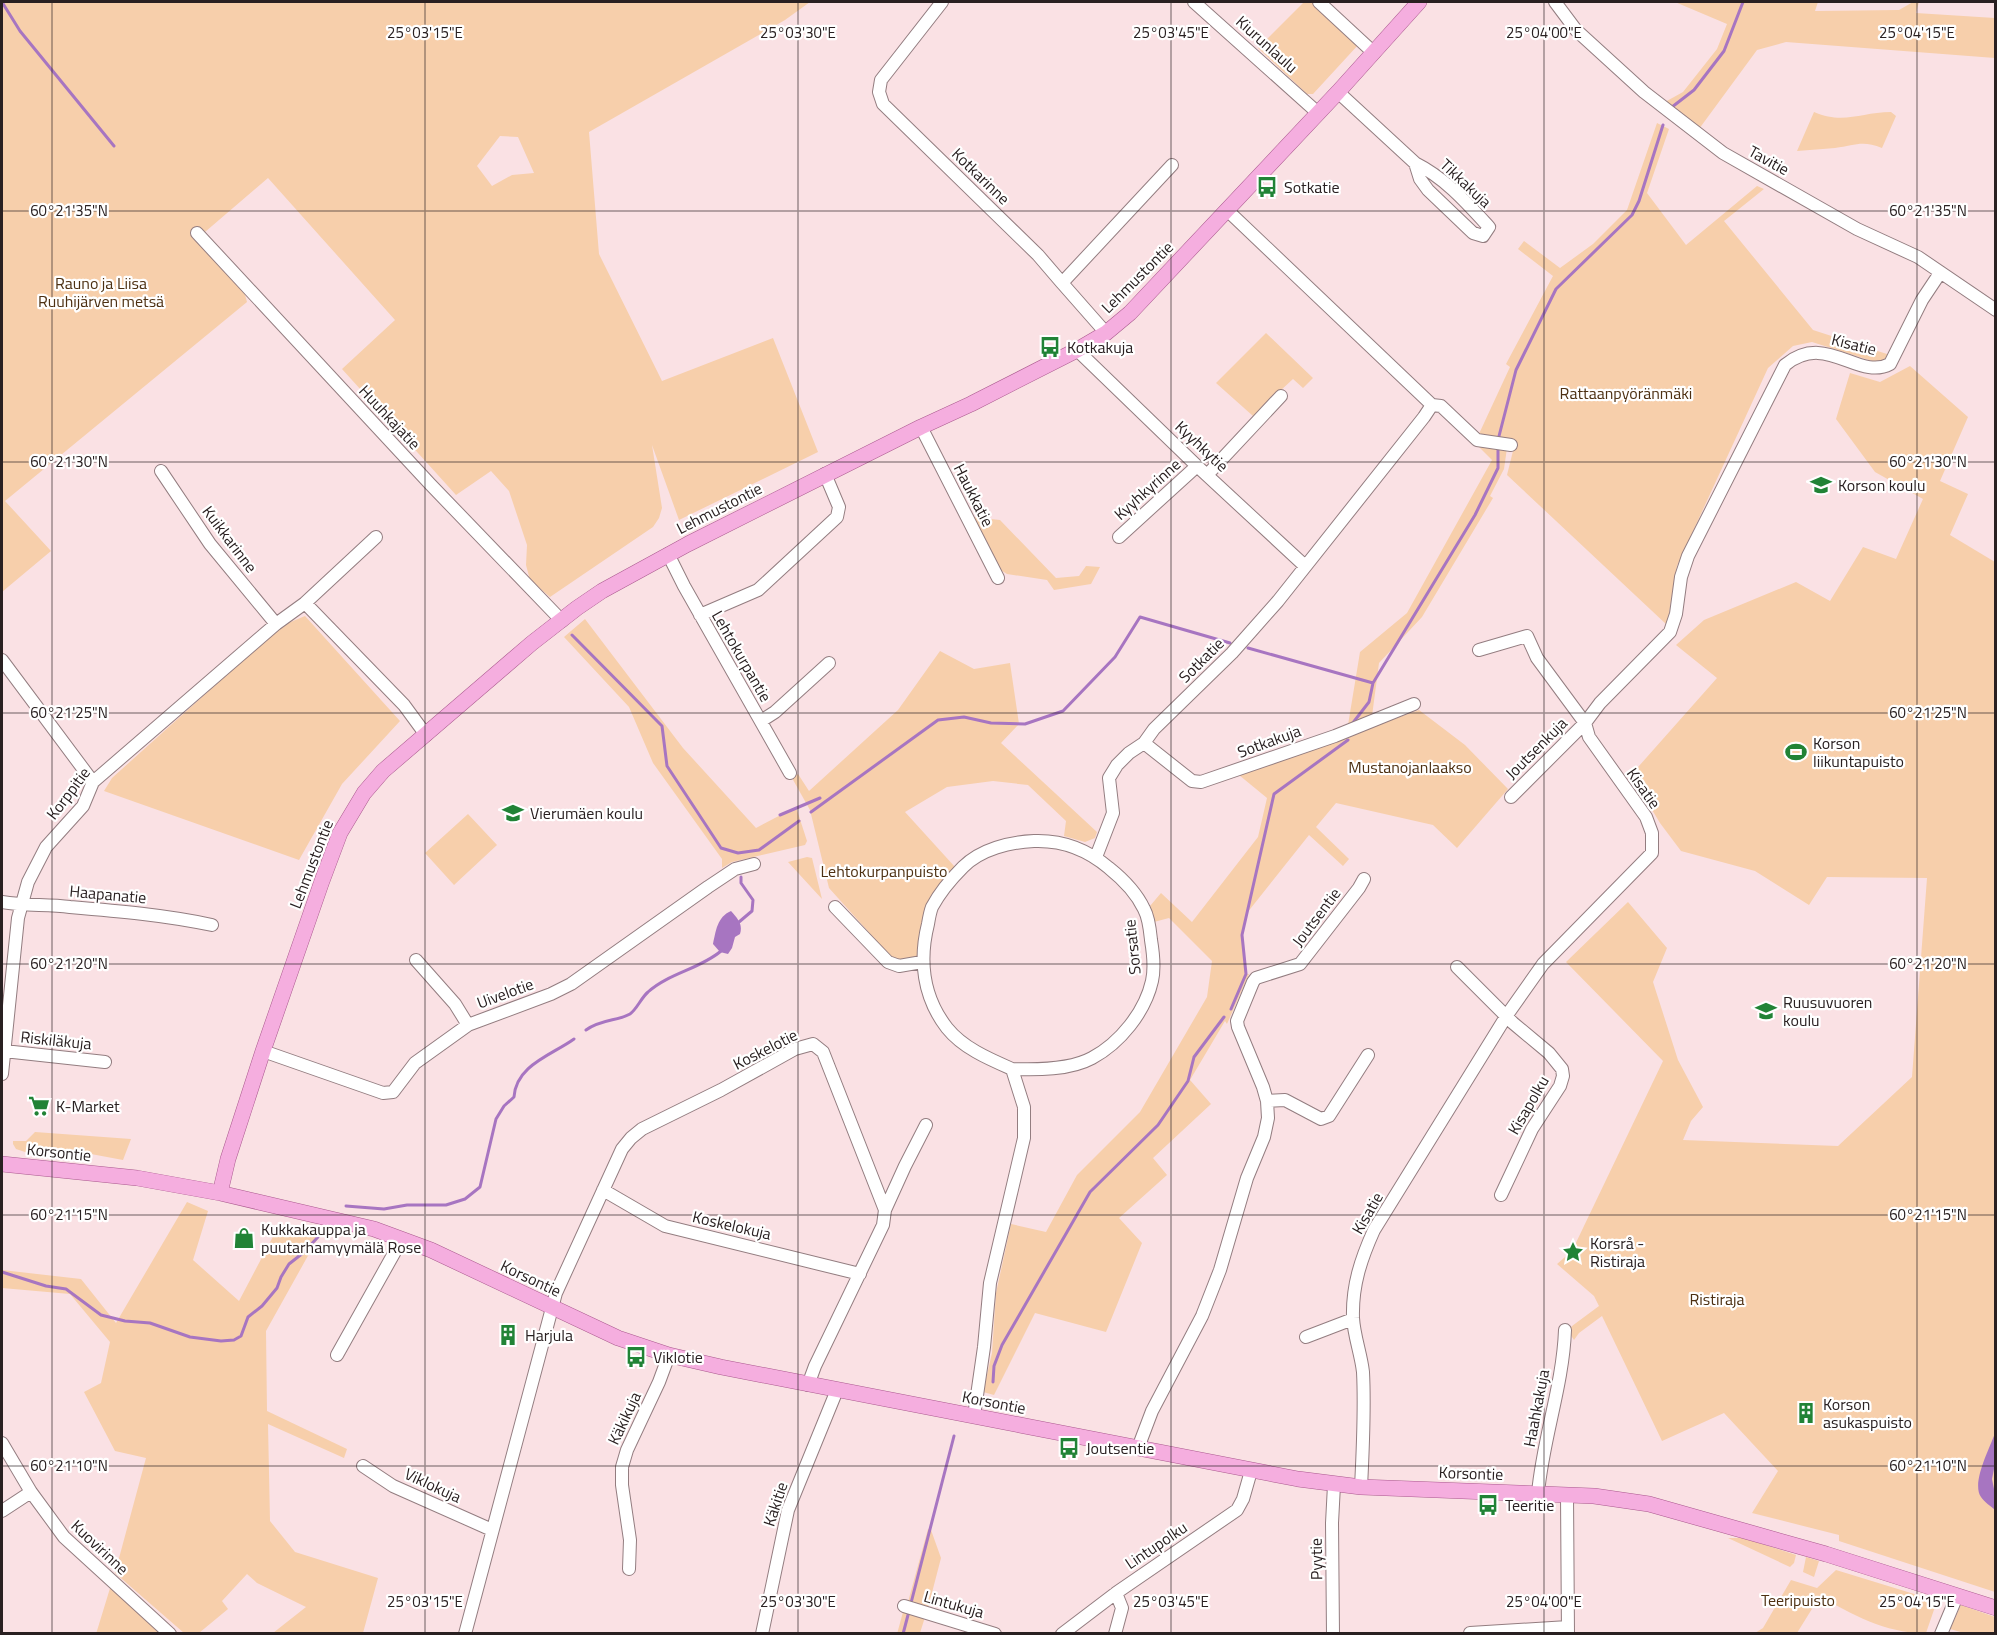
<svg xmlns="http://www.w3.org/2000/svg" width="1997" height="1635" viewBox="0 0 1997 1635" font-family="'Titillium Web',sans-serif">
	<style>
		.green { fill: #f7cfab; fill-rule: evenodd }
		.water { fill: #a775c1 }
		.lines { fill: none; stroke-linecap: round; stroke-linejoin: round }
		.stream { stroke: #a775c1; stroke-width: 3 }
		.minor-casing { stroke: #937d80; stroke-width: 14 }
		.major-casing { stroke: #aa598e; stroke-width: 16 }
		.minor { stroke: #fff; stroke-width: 12 }
		.major { stroke: #f5aedf; stroke-width: 15 }
		.ticks { fill: none; stroke: #292021; stroke-width: 1.5; stroke-opacity: 0.45 }
		.labels { text-anchor: middle; dominant-baseline: central; stroke-width: 4.5; stroke-linejoin: round; paint-order: stroke }
		.street-label { font-size: 16px; fill: #292021; stroke: #fff }
		.poi-label { font-size: 16px; fill: #292021; stroke: #fff; text-anchor: start }
		.park-label { font-size: 16px; fill: #4d3012; stroke: #fff }
		.ticks-label { font-size: 15px; text-anchor: middle; fill: #292021; stroke: #fff; stroke-width: 4.5; stroke-linejoin: round; paint-order: stroke }
	</style>
	<rect width="100%" height="100%" fill="#fae1e4"/>
	<path class="green" d="M2,2h808l-25,18 -196,112 10,122 63,127 111,-43 45,114 -139,68 -27,-75 10,63 -3,10 -6,9 -103,70 -20,-17 -4,-15 1,-20 -18,-54 -18,-20 -35,24 -114,-126 53,-49 -127,-142 -70,60 46,53 3,11 -242,199 46,50 -49,41zM500,136l18,1 16,36 -22,2 -20,11 -15,-20z
		M1304,2h11l44,42 -46,50h-6l-49,-46z
		M1675,2h143l-3,9 84,-1 14,-8h6l-3,11 79,5v40l-209,-16 -29,8 -58,79 -34,-27 18,-10 34,-43 10,-25z
		M1814,112c30,13 47,0 77,0l5,4 -14,32c-19,-8 -27,-3 -47,0 -12,1 -25,2 -38,3z
		M1657,123l12,6 -22,64 39,52 71,-59 7,3 -40,32 89,109 77,25 -8,6h-10l-60,-19 -19,4 -25,22 -91,198 -10,59 -160,-150 8,-32 -37,-7 32,-69 -4,-3 47,-88 -35,-27 6,-8 36,27 33,-24 34,-34z
		M1266,333l47,45 -10,10 -10,-9 -40,37 -37,-33z
		M1910,366l58,51 -28,64 28,13 -18,41 45,27v1030l-156,-51v-6l-87,-22 26,-42 -54,-58 -62,28 -60,-125 -23,17 -5,7 -6,-9 4,-5 27,-20 -5,-10 -37,-32 15,-13 91,-190 -97,-99 62,-60 39,46 -14,34 25,78 25,47 -12,14 -8,19 155,6 74,-69 15,-199 -100,-1 -18,28 -54,-34 -74,-20 -21,-28 -29,-48 86,-97 -41,-33 28,-25 92,-38 34,19 33,-54 33,12 27,-60 -48,-27 -39,-53 14,-46 30,9z
		M1476,444l31,4 -3,21 -14,27 3,2 -71,119 -43,46 -7,53 -24,9 12,-73 47,-39 85,-153z
		M973,517l27,3 56,58 23,-2 7,-10 14,1 -9,17 -37,6 -7,-10 -40,-6 -8,-5z
		M305,616l95,105 -58,63 -43,76 -195,-69 8,-13 169,-152z
		M585,619l98,129 73,80 40,-21 11,34 -2,4 -73,17 -10,6v-9l-69,-96 -24,-56 -65,-70z
		M940,651l34,18 36,-6 9,61 -18,19 96,89 -2,6 -10,4 -21,-6 2,-15 -38,-36 -35,-4 -46,6 -42,25 50,55 -14,16 -23,76 -15,1 -11,-2 -63,-70 -19,-78 -18,-32 6,-4 11,17 89,-81z
		M1419,710l46,35 43,44 -51,59 -24,-23 -97,-22 -20,24 33,32 -6,7 -34,-31 -62,78 -5,23 4,38h3l-22,50 -2,-3 -35,59 21,24 -58,54 14,17 -48,43 23,25 -36,89 -71,-19 -41,82 -11,-3 9,-39 4,-60 15,-69 35,8 31,-57 63,-63 67,-115 5,-36 -43,-43 -15,4 -4,-16 11,-13 31,29 66,-85 9,-39 -28,-23z
		M468,814l29,31 -43,40 -29,-32z
		M807,857l5,1 10,41 -34,-37z
		M35,1132l96,7 -8,21 -48,-9 -47,2 -12,-4 -3,-5v-3h13z
		M187,1202l21,9 -15,49 46,41 39,-74 41,9 -53,95 1,80 80,38 -3,9 -76,-34 2,97 25,31 83,26 -15,55h-90l33,-26 -49,-24 -10,-9 -25,27 6,8 -29,24h-15l-69,-60 31,-115 -31,-7 -31,-59 17,-9 9,-41 -40,-48 -68,-6v-18l79,9 35,44z
		M928,1529l3,1 10,28 -13,50 -20,-6z
		M1728,1538h16l52,17 -2,8 -4,4z
		M1806,1557l13,4 -5,16 -11,-5z
		M1836,1570l101,31 -11,32c-38,1 -74,-18 -106,-37l-23,37h-42l8,-5 28,-48 26,8z
		M111,1585l53,49h-68z
		M1961,1605l34,12v16h-31l-14,-4z
		M903,1612l22,5 -5,16 -23,1z"/>
	<path class="water" d="M731,911c7,8 12,13 9,23l-5,3 -3,11 -4,6 -8,-2 -7,-8c3,-13 4,-27 18,-33z
		M1995,1433v31l-3,15 3,15v16c-4,-4 -11,-8 -14,-13 -10,-14 9,-49 14,-64z"/>
	<g class="lines">
		<path class="stream" d="M2,2l18,29 94,115
			M1672,107l22,-17 30,-39 19,-49
			M1498,440l18,-70 40,-81 76,-74 7,-14 24,-76
			M572,635l90,91 5,40 54,82 17,5 21,-3 40,-29
			M1248,648l125,35
			M1352,724l17,-22 4,-19 102,-168 23,-47v-21
			M811,812l127,-92 26,-3 27,6 34,1 38,-13 52,-54 25,-40 90,26
			M780,815l40,-17
			M739,922l13,-11 1,-11 -12,-17v-6
			M1231,1009l15,-35 -4,-39 32,-141 74,-54
			M586,1030c15,-11 32,-9 44,-16 7,-5 11,-16 18,-22 21,-19 52,-23 73,-41
			M346,1206l38,3 23,-4h39l19,-6 15,-12 16,-68 8,-13 10,-9c2,-32 38,-42 60,-58
			M2,1272l44,14 20,3 35,26 24,6 25,2 40,14 31,4 13,-1 7,-4 7,-19 14,-11 15,-18 4,-11 8,-13 14,-11 15,-16
			M993,1382l1,-16 8,-21 88,-153 68,-67 30,-44 6,-24 30,-40
			M911,1603l43,-167
			M903,1634l5,-19"/>
		<defs>
			<path id="minor" d="M942,2l-61,78 -2,12 4,12 155,151 24,28
				M1194,2l124,111
				M1319,2l55,51
				M1555,2l21,28 68,62 79,61 134,76 61,28 78,53
				M1338,92l77,71 5,16 8,11 45,43 10,3 6,-9c-23,-25 -44,-49 -74,-64
				M197,233l233,251 132,137
				M1106,333l-44,-50 110,-118
				M1077,350l120,116 108,100
				M1432,405l9,1 36,34 34,5
				M921,427l77,151
				M161,471l49,73 66,80
				M1208,474l73,-78
				M1119,537l78,-71
				M668,554l16,32 106,187
				M305,603l99,102 22,30
				M700,615l58,-25 79,-73 2,-10 -14,-33
				M1479,650l48,-14 10,22 48,65 -74,74
				M2,660l91,122
				M761,721l14,-9 54,-49
				M1144,743l48,38 9,1 134,-46 79,-32
				M1096,857l17,-44 -4,-35 8,-13 12,-12 15,-10 10,-14 78,-76 46,-52 146,-184 8,-12 -205,-195
				M2,902c23,4 45,2 68,5 48,4 95,8 142,18
				M835,907l53,55 11,4 23,-4
				M416,960l39,44 13,21
				M1457,967l56,56 36,30 13,16 1,7 -3,10 -28,43 -31,66
				M4,1051l101,11
				M263,1051l120,42 10,-1 22,-29 53,-38 83,-31 20,-10 137,-97 27,-18 19,-5
				M2,1074l16,-156 10,-36 18,-35 37,-41 10,-24 183,-158 29,-21 71,-66
				M1267,1101l18,-1 36,19 8,-3 39,-61
				M603,1190l62,36 195,48
				M885,1210l20,-44 21,-41
				M1306,1337l47,-18
				M337,1355l65,-116
				M974,1416l10,-69 6,-64 34,-145v-31l-12,-38c25,1 58,1 80,-11 28,-15 53,-46 60,-77 3,-13 1,-29 -1,-41 -1,-10 -2,-22 -7,-31 -8,-17 -20,-29 -35,-41 -21,-18 -47,-28 -75,-27 -24,1 -53,8 -71,26 -12,12 -23,25 -31,40 -2,5 -3,11 -4,17 -9,36 -5,73 19,104 16,20 42,31 65,41
				M2,1443l29,49 33,45 106,97
				M1138,1448l14,-37 50,-95 18,-46 27,-92 17,-41 4,-19 -1,-17 -4,-14 -25,-60 -1,-6 16,-39 3,-4 44,-14 59,-76 5,-9
				M363,1466l30,20 99,44
				M1361,1487c2,-39 4,-77 2,-115 -2,-18 -9,-36 -10,-54 -1,-33 8,-59 21,-88l133,-215 36,-51 109,-111v-20l-6,-16 -57,-80 -4,-14 15,-20 70,-71 6,-18 5,-37 7,-21 97,-191c41,-34 73,16 105,-1l32,-64 18,-27
				M1538,1493c5,-55 25,-108 27,-163
				M1567,1495l1,139
				M2,1511l29,-19
				M629,1569l1,-29 -8,-55v-18l5,-17 32,-68 10,-27
				M904,1606l91,28
				M1470,1633l98,-6
				M465,1634l91,-341 66,-144 9,-11 11,-9 79,-39 74,-41 18,-5 10,8 62,158 -2,15 -68,141 -7,19
				M762,1634l26,-124 49,-120
				M1062,1634l54,-41 121,-83 6,-11 8,-28
				M1115,1634l7,-26 -6,-15
				M1333,1634l-1,-111 2,-38
				M1941,1634l16,-38"/>
			<path id="major" d="M2,1164l135,14 83,15 154,36 57,21 187,88 51,17 52,12 577,112 63,8 233,9 55,8 177,50 170,54
				M220,1193l8,-34 35,-108 59,-170 18,-48 24,-40 19,-22 149,-128 45,-35 25,-17 86,-47 233,-117 50,-23 106,-54 29,-17 24,-20 208,-221 81,-90"/>
		</defs>
		<use href="#minor" class="minor-casing"/>
		<use href="#major" class="major-casing"/>
		<use href="#minor" class="minor"/>
		<use href="#major" class="major"/>
	</g>
	<path class="ticks" d="M52,2v1632M425,2v1632M798,2v1632M1171,2v1632M1544,2v1632M1917,2v1632M2,211h1994M2,462h1994M2,713h1994M2,964h1994M2,1215h1994M2,1466h1994"/>
	<defs>
		<symbol id="bus-bare" viewBox="-9 -9 18 18"><path d="M-5-6H5V4H4V6H2V4H-2V6H-4V4H-5ZM-3.5-4V0h7V-4ZM-3.5 1.2v1.5H-2V1.2ZM2 1.2v1.5H3.5V1.2Z" fill="#218336" stroke="#fff" stroke-width="2.5" paint-order="stroke"/></symbol>
		<symbol id="school-bare" viewBox="-9 -9 18 18"><path d="M0-5L7-2L0 1L-7-2ZM-4 1L0 2.5L4 1V4Q0 6-4 4Z" fill="#218336" stroke="#fff" stroke-width="2.5" paint-order="stroke"/></symbol>
		<symbol id="stadium-bare" viewBox="-9 -9 18 18"><path d="M0-5a6.5 5 0 1 0 0 10a6.5 5 0 1 0 0-10ZM-3.5-1.8h7v3.6h-7Z" fill="#218336" stroke="#fff" stroke-width="2.5" paint-order="stroke"/></symbol>
		<symbol id="supermarket-bare" viewBox="-9 -9 18 18"><path d="M-6-5.5h2.5l.6 2H6L4.5 2H-2.5L-4.4-4H-6ZM-1.5 3.2a1.3 1.3 0 1 0 .1 0ZM3 3.2a1.3 1.3 0 1 0 .1 0Z" fill="#218336" stroke="#fff" stroke-width="2.5" paint-order="stroke"/></symbol>
		<symbol id="shop-bare" viewBox="-9 -9 18 18"><path d="M-5-2.5h2.3a2.7 3.5 0 0 1 5.4 0H5L5.5 6h-11ZM-1.5-2.5h3a1.5 2.3 0 0 0-3 0Z" fill="#218336" stroke="#fff" stroke-width="2.5" paint-order="stroke"/></symbol>
		<symbol id="sight-bare" viewBox="-9 -9 18 18"><path d="M0-6L1.8-2.2L6-1.7L2.9 1.2L3.7 5.4L0 3.3L-3.7 5.4L-2.9 1.2L-6-1.7L-1.8-2.2Z" fill="#218336" stroke="#fff" stroke-width="2.5" paint-order="stroke"/></symbol>
		<symbol id="building-bare" viewBox="-9 -9 18 18"><path d="M-4-6H4V6H1V3H-1V6H-4ZM-2.5-4.3h1.7v1.8h-1.7ZM.8-4.3h1.7v1.8H.8ZM-2.5-1h1.7V.8h-1.7ZM.8-1h1.7V.8H.8Z" fill="#218336" stroke="#fff" stroke-width="2.5" paint-order="stroke"/></symbol>
	</defs>
	<g fill-rule="evenodd">
		<use href="#bus-bare" x="1252" y="172" width="30" height="30"/>
		<use href="#bus-bare" x="1035" y="332" width="30" height="30"/>
		<use href="#school-bare" x="1806" y="470" width="30" height="30"/>
		<use href="#stadium-bare" x="1781" y="737" width="30" height="30"/>
		<use href="#school-bare" x="498" y="798" width="30" height="30"/>
		<use href="#school-bare" x="1751" y="996" width="30" height="30"/>
		<use href="#supermarket-bare" x="24" y="1091" width="30" height="30"/>
		<use href="#shop-bare" x="229" y="1223" width="30" height="30"/>
		<use href="#sight-bare" x="1558" y="1237" width="30" height="30"/>
		<use href="#building-bare" x="493" y="1320" width="30" height="30"/>
		<use href="#bus-bare" x="621" y="1342" width="30" height="30"/>
		<use href="#building-bare" x="1791" y="1398" width="30" height="30"/>
		<use href="#bus-bare" x="1054" y="1433" width="30" height="30"/>
		<use href="#bus-bare" x="1473" y="1490" width="30" height="30"/>
	</g>
	<g class="labels">
		<g class="street-label">
			<text transform="translate(1267 44) rotate(42)">Kiurunlaulu</text>
			<text transform="translate(1769 160) rotate(29)">Tavitie</text>
			<text transform="translate(981 176) rotate(44)">Kotkarinne</text>
			<text transform="translate(1466 183) rotate(43)">Tikkakuja</text>
			<text transform="translate(1137 277) rotate(-45)">Lehmustontie</text>
			<text transform="translate(1854 344) rotate(14)">Kisatie</text>
			<text transform="translate(390 417) rotate(47)">Huuhkajatie</text>
			<text transform="translate(1202 446) rotate(43)">Kyyhkytie</text>
			<text transform="translate(1147 489) rotate(-42)">Kyyhkyrinne</text>
			<text transform="translate(974 495) rotate(63)">Haukkatie</text>
			<text transform="translate(719 508) rotate(-27)">Lehmustontie</text>
			<text transform="translate(230 539) rotate(53)">Kuikkarinne</text>
			<text transform="translate(742 656) rotate(60)">Lehtokurpantie</text>
			<text transform="translate(1201 660) rotate(-45)">Sotkatie</text>
			<text transform="translate(1269 741) rotate(-20)">Sotkakuja</text>
			<text transform="translate(1536 748) rotate(-45)">Joutsenkuja</text>
			<text transform="translate(1644 788) rotate(55)">Kisatie</text>
			<text transform="translate(68 793) rotate(-53)">Korppitie</text>
			<text transform="translate(311 864) rotate(-69)">Lehmustontie</text>
			<text transform="translate(108 894) rotate(5)">Haapanatie</text>
			<text transform="translate(1316 917) rotate(-53)">Joutsentie</text>
			<text transform="translate(1132 947) rotate(-96)">Sorsatie</text>
			<text transform="translate(505 993) rotate(-20)">Uivelotie</text>
			<text transform="translate(56 1040) rotate(6)">Riskiläkuja</text>
			<text transform="translate(765 1049) rotate(-27)">Koskelotie</text>
			<text transform="translate(1528 1105) rotate(-60)">Kisapolku</text>
			<text transform="translate(59 1152) rotate(6)">Korsontie</text>
			<text transform="translate(1367 1213) rotate(-60)">Kisatie</text>
			<text transform="translate(732 1225) rotate(13)">Koskelokuja</text>
			<text transform="translate(531 1278) rotate(25)">Korsontie</text>
			<text transform="translate(994 1402) rotate(11)">Korsontie</text>
			<text transform="translate(1536 1408) rotate(-79)">Haahkakuja</text>
			<text transform="translate(624 1418) rotate(-65)">Käkikuja</text>
			<text transform="translate(1471 1473) rotate(2)">Korsontie</text>
			<text transform="translate(433 1485) rotate(25)">Viklokuja</text>
			<text transform="translate(775 1504) rotate(-72)">Käkitie</text>
			<text transform="translate(1156 1545) rotate(-34)">Lintupolku</text>
			<text transform="translate(100 1547) rotate(43)">Kuovirinne</text>
			<text transform="translate(1316 1559) rotate(-91)">Pyytie</text>
			<text transform="translate(954 1604) rotate(16)">Lintukuja</text>
		</g>
		<g class="poi-label">
			<text x="1284" y="187">Sotkatie</text>
			<text x="1067" y="347">Kotkakuja</text>
			<text x="1838" y="485">Korson koulu</text>
			<text x="1813" y="743">Korson<tspan x="1813" dy="18">liikuntapuisto</tspan></text>
			<text x="530" y="813">Vierumäen koulu</text>
			<text x="1783" y="1002">Ruusuvuoren<tspan x="1783" dy="18">koulu</tspan></text>
			<text x="56" y="1106">K-Market</text>
			<text x="261" y="1229">Kukkakauppa ja<tspan x="261" dy="18">puutarhamyymälä Rose</tspan></text>
			<text x="1590" y="1243">Korsrå -<tspan x="1590" dy="18">Ristiraja</tspan></text>
			<text x="525" y="1335">Harjula</text>
			<text x="653" y="1357">Viklotie</text>
			<text x="1823" y="1404">Korson<tspan x="1823" dy="18">asukaspuisto</tspan></text>
			<text x="1086" y="1448">Joutsentie</text>
			<text x="1505" y="1505">Teeritie</text>
		</g>
		<g class="park-label">
			<text x="101" y="283">Rauno ja Liisa<tspan x="101" dy="18">Ruuhijärven metsä</tspan></text>
			<text x="1626" y="393">Rattaanpyöränmäki</text>
			<text x="1410" y="767">Mustanojanlaakso</text>
			<text x="884" y="871">Lehtokurpanpuisto</text>
			<text x="1717" y="1299">Ristiraja</text>
			<text x="1798" y="1600">Teeripuisto</text>
		</g>
	</g>
	<g class="ticks-label">
		<text x="425" y="38">25°03'15"E</text>
		<text x="798" y="38">25°03'30"E</text>
		<text x="1171" y="38">25°03'45"E</text>
		<text x="1544" y="38">25°04'00"E</text>
		<text x="1917" y="38">25°04'15"E</text>
		<text x="69" y="216">60°21'35"N</text>
		<text x="1928" y="216">60°21'35"N</text>
		<text x="69" y="467">60°21'30"N</text>
		<text x="1928" y="467">60°21'30"N</text>
		<text x="69" y="718">60°21'25"N</text>
		<text x="1928" y="718">60°21'25"N</text>
		<text x="69" y="969">60°21'20"N</text>
		<text x="1928" y="969">60°21'20"N</text>
		<text x="69" y="1220">60°21'15"N</text>
		<text x="1928" y="1220">60°21'15"N</text>
		<text x="69" y="1471">60°21'10"N</text>
		<text x="1928" y="1471">60°21'10"N</text>
		<text x="425" y="1607">25°03'15"E</text>
		<text x="798" y="1607">25°03'30"E</text>
		<text x="1171" y="1607">25°03'45"E</text>
		<text x="1544" y="1607">25°04'00"E</text>
		<text x="1917" y="1607">25°04'15"E</text>
	</g>
	<rect width="1997" height="1635" fill="none" stroke="#292021" stroke-width="6"/>
</svg>
